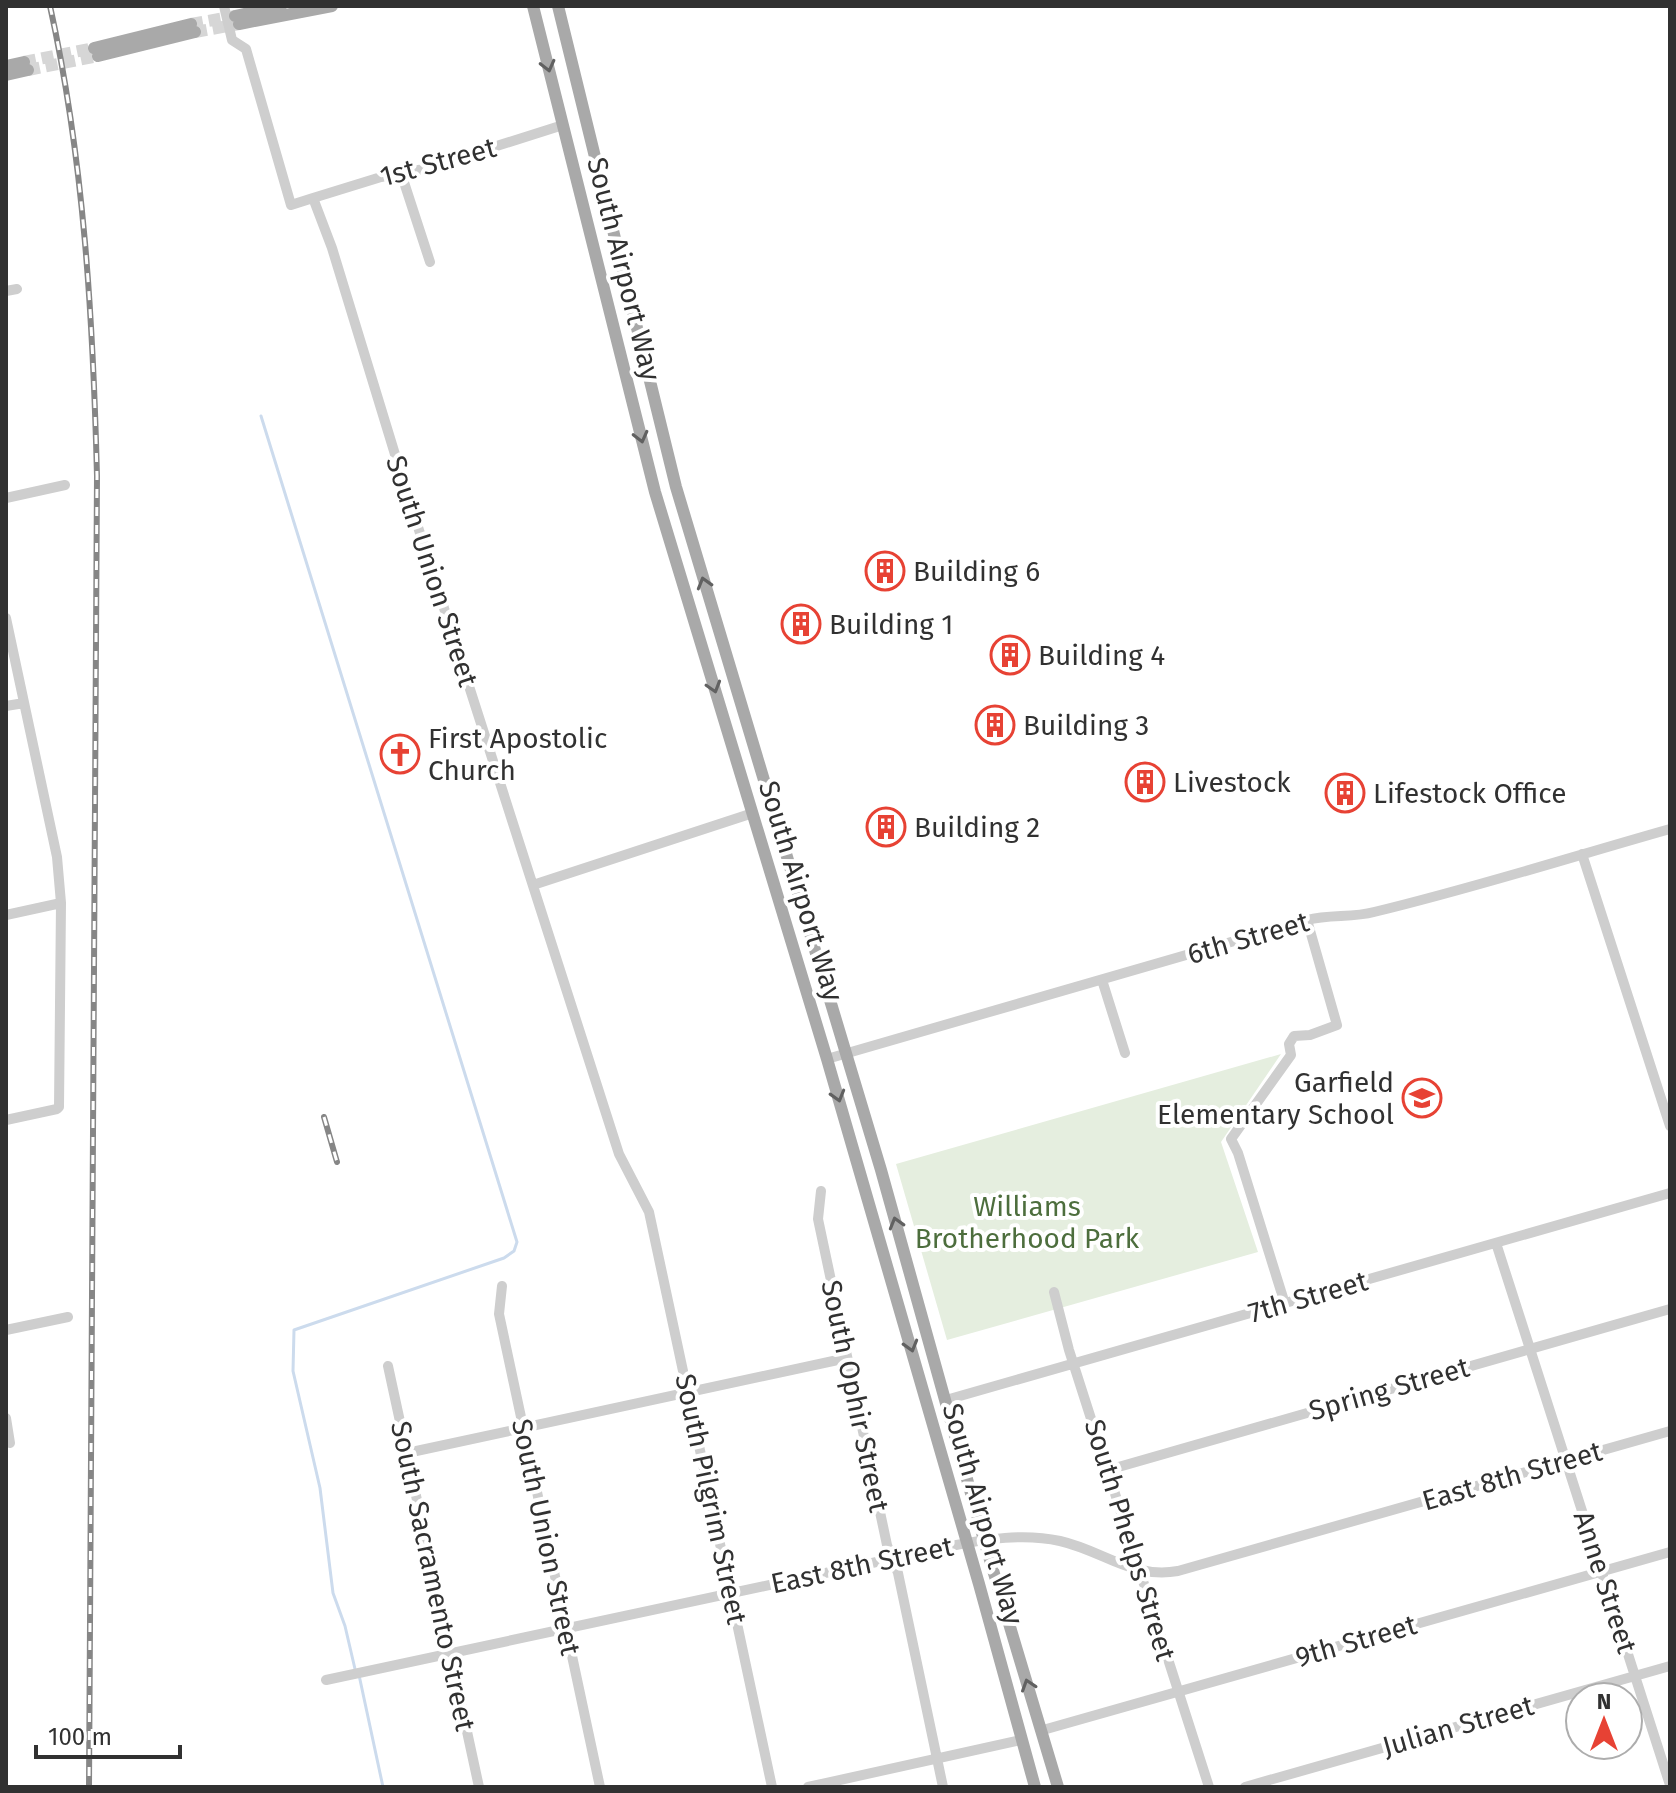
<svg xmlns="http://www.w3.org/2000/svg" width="1676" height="1793" viewBox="0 0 1676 1793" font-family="'Fira Sans',sans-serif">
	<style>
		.green { fill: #e5eedf }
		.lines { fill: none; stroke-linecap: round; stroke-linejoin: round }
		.stream { stroke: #ccdbed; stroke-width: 3 }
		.major-tunnel { stroke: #d6d6d6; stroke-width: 12; stroke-dasharray: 12 6; stroke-linecap: butt }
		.minor { stroke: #cecece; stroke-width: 10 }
		.major { stroke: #a9a9a9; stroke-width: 12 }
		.rail-casing { stroke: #868686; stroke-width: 6 }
		.rail { stroke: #fff; stroke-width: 3; stroke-dasharray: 9; stroke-linecap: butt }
		.oneway { stroke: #616161 }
		.labels { text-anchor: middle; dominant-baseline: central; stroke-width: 8; stroke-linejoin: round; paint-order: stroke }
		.street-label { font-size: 28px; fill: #313131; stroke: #fff }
		.poi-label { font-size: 28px; fill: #313131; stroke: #fff; text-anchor: start }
		.park-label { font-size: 28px; fill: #4d6e3d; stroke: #fff }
	</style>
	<rect width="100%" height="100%" fill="#fff"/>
	<path class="green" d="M1281,1054l-60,88 37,110 -311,88 -51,-176z"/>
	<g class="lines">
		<path class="stream" d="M261,416l256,826 -3,9 -10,7 -210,72 -1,41 27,117 13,105 12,33 10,43
			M359,1675l24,112"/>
		<path class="major-tunnel" d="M191,24l44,-8
			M195,32l44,-8
			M24,62l70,-14
			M28,70l70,-14"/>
		<path class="minor" d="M224,6l8,34 14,9 45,156 22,-7 19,50 69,226 218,680 30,58 123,575
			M401,173l29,89
			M313,198l68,-21 43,-8 139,-44
			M6,291l11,-2
			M6,498l59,-13
			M6,618l51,239 4,46 -2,204 -2,2 -51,11
			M6,706l18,-3
			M1582,854l88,272
			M533,885l220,-72
			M6,915l55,-12
			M1102,980l23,73
			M827,1059l480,-139c23,-6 45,-2 67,-8 100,-24 197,-55 296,-83
			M821,1191l-3,28 69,326 11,28 45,214
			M1496,1243l174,542
			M502,1286l-3,28 101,473
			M1054,1292l15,58 140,437
			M1285,1304l-47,-151 -7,-14 60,-84 -2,-11 5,-8 16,-1 27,-10 -30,-105
			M6,1330l62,-13
			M388,1366l91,421
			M946,1400l724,-207
			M6,1418l4,25
			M407,1453l440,-95
			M1108,1470l562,-161
			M326,1680l625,-134c35,-7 73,-13 109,-5 44,10 71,38 118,30l492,-140
			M1043,1730l627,-178
			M808,1787l213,-47
			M1245,1787l425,-121"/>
		<path class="major" d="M533,6l122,486 172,567 152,525 56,203
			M558,6l118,481 205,683 103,370 74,247
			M235,16l46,-10
			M239,24l93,-18
			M94,48l97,-24
			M98,56l97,-24
			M6,66l18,-4
			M6,75l22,-5"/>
		<defs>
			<path id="rail" d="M50,6c34,154 43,313 47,470l-8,1311
				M324,1117l13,45"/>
		</defs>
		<use href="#rail" class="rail-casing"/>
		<use href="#rail" class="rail"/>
	</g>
	<defs><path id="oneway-chevron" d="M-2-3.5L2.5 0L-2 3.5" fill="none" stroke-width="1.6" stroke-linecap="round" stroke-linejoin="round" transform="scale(2)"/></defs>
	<g class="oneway">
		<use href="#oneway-chevron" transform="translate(548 66) rotate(76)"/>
		<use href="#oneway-chevron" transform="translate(641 437) rotate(76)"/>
		<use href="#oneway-chevron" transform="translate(704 583) rotate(-106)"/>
		<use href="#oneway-chevron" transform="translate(714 687) rotate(73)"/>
		<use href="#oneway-chevron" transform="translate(838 1096) rotate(74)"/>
		<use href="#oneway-chevron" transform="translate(896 1223) rotate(-106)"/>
		<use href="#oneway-chevron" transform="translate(911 1346) rotate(74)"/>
		<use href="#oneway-chevron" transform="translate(1028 1685) rotate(-108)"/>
	</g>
	<defs>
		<symbol id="building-ring" viewBox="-11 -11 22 22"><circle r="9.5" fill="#fff" stroke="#e74234" stroke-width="1.5"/><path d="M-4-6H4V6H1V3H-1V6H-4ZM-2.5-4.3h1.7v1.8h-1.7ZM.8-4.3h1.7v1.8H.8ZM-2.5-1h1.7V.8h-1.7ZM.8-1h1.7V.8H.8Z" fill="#e74234"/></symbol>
		<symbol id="church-ring" viewBox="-11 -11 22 22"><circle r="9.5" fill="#fff" stroke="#e74234" stroke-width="1.5"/><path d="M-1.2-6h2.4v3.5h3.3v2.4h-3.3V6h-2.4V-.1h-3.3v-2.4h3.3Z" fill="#e74234"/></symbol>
		<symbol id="school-ring" viewBox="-11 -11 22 22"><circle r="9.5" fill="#fff" stroke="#e74234" stroke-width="1.5"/><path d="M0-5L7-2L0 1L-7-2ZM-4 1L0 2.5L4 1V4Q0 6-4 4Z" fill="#e74234"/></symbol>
	</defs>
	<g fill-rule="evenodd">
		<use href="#building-ring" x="863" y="549" width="44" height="44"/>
		<use href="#building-ring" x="779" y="602" width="44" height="44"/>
		<use href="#building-ring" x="988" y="633" width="44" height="44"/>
		<use href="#building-ring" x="973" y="703" width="44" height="44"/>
		<use href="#church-ring" x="378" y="732" width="44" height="44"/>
		<use href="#building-ring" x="1123" y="760" width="44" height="44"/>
		<use href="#building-ring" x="1323" y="771" width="44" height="44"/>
		<use href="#building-ring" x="864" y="805" width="44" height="44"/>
		<use href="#school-ring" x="1400" y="1076" width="44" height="44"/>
	</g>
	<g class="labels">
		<g class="street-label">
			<text transform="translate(438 162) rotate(-15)">1st Street</text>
			<text transform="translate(624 269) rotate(76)">South Airport Way</text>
			<text transform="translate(432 571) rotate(72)">South Union Street</text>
			<text transform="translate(801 891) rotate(73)">South Airport Way</text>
			<text transform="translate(1248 938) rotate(-16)">6th Street</text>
			<text transform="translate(1308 1297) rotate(-16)">7th Street</text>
			<text transform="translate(1389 1389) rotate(-16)">Spring Street</text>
			<text transform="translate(855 1396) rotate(78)">South Ophir Street</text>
			<text transform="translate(1512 1476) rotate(-16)">East 8th Street</text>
			<text transform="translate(711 1499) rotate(78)">South Pilgrim Street</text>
			<text transform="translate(983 1514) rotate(74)">South Airport Way</text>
			<text transform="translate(546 1537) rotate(78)">South Union Street</text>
			<text transform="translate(1130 1540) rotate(73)">South Phelps Street</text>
			<text transform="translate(862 1565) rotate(-12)">East 8th Street</text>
			<text transform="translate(433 1576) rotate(78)">South Sacramento Street</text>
			<text transform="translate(1605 1582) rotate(72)">Anne Street</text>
			<text transform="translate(1356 1641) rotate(-16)">9th Street</text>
			<text transform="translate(1458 1726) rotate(-16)">Julian Street</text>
		</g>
		<g class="poi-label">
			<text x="913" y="571">Building 6</text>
			<text x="829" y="624">Building 1</text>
			<text x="1038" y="655">Building 4</text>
			<text x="1023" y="725">Building 3</text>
			<text x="428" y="738">First Apostolic<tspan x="428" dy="32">Church</tspan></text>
			<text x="1173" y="782">Livestock</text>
			<text x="1373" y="793">Lifestock Office</text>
			<text x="914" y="827">Building 2</text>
			<text x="1394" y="1082" text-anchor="end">Garfield<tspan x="1394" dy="32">Elementary School</tspan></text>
		</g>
		<g class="park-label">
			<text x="1027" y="1206">Williams<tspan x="1027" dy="32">Brotherhood Park</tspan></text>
		</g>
	</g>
	<rect width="1676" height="1793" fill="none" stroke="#313131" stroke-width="16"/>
	<g transform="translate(1604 1721)"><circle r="38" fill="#ffffff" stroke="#adadad" stroke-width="2"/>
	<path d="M0-6L14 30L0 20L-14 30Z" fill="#e74234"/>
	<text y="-12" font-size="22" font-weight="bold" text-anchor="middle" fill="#313131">N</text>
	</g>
	<path d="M36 1745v12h144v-12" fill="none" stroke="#313131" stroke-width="4"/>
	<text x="48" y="1745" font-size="24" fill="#313131" stroke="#ffffff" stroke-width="6" paint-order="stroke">100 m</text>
</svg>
